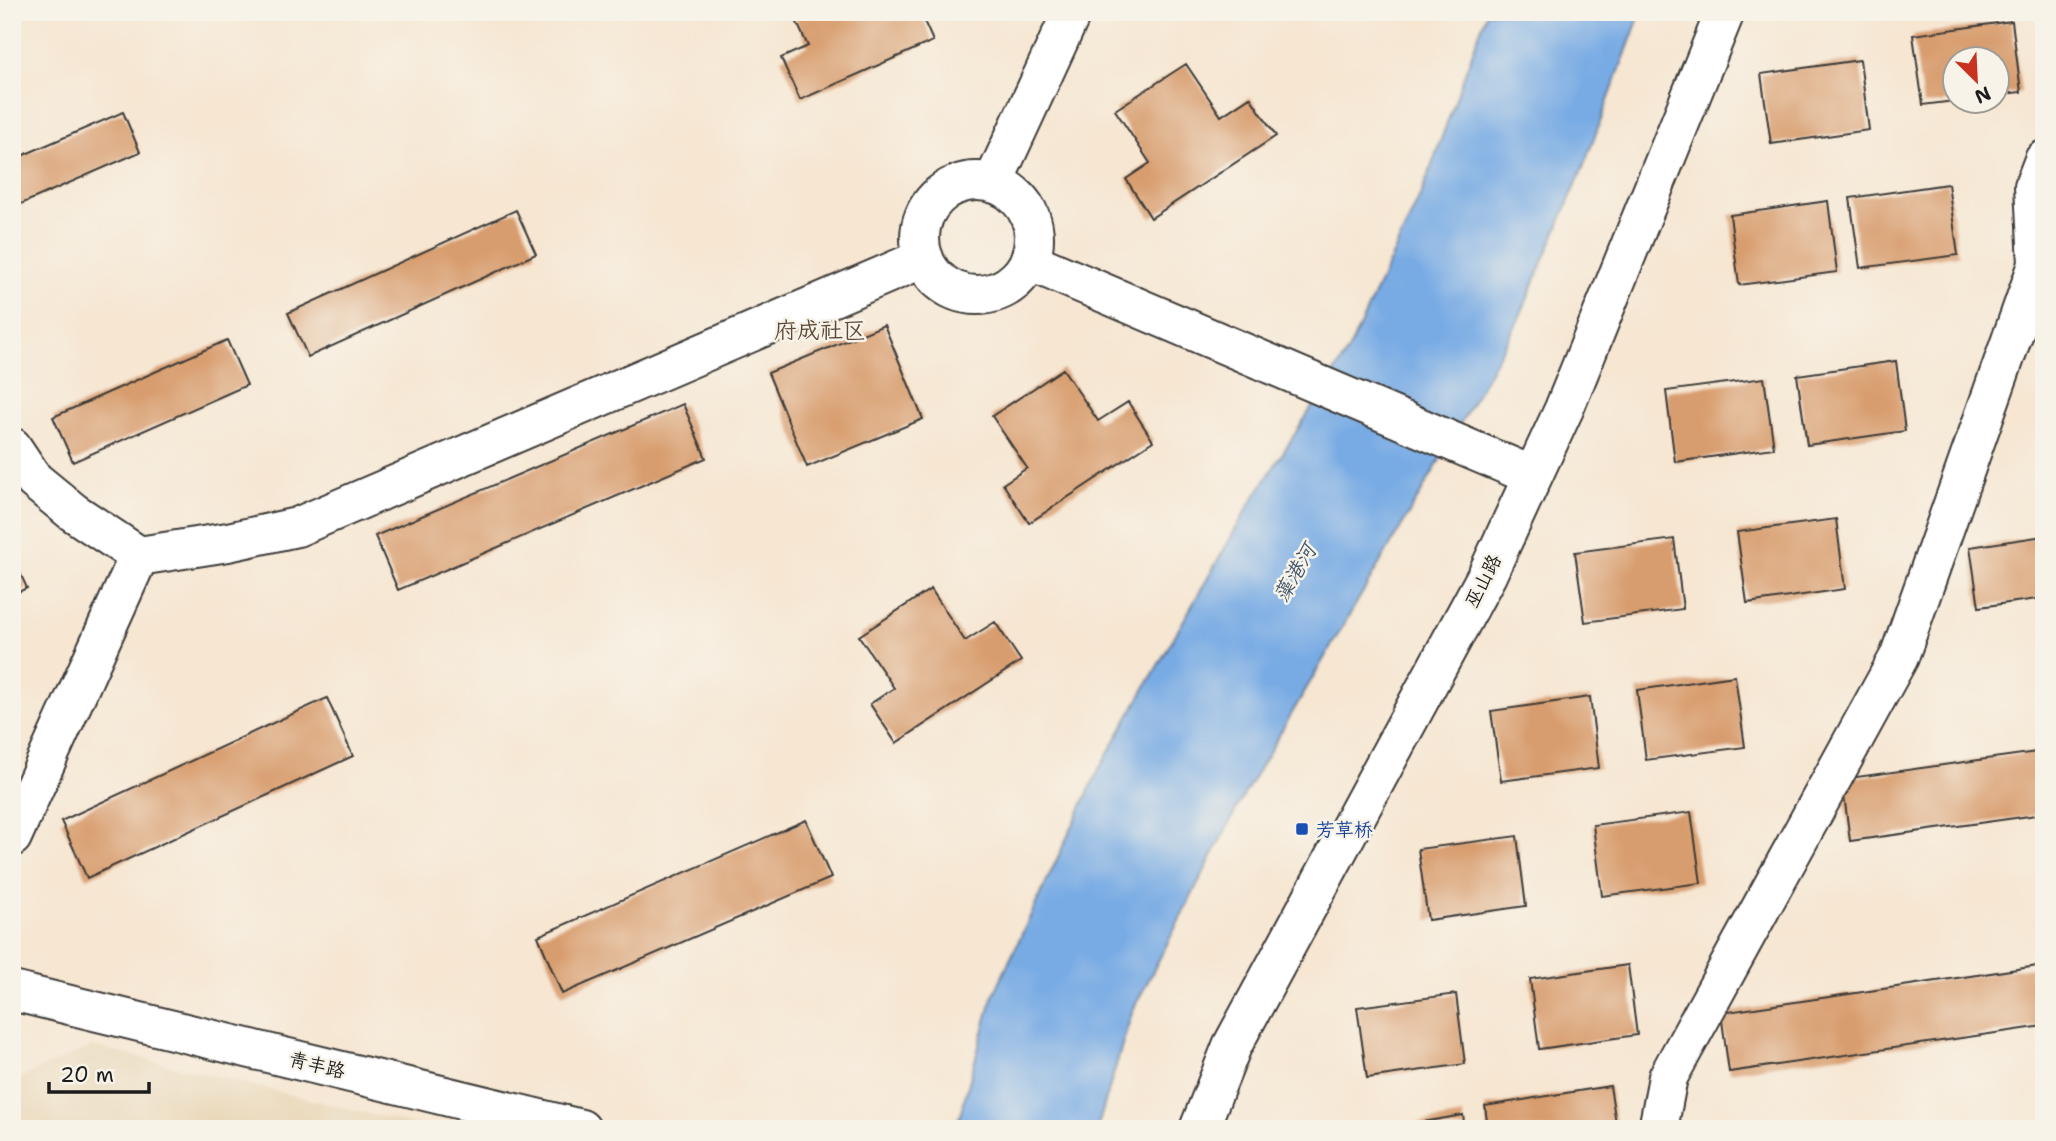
<svg xmlns="http://www.w3.org/2000/svg" width="2056" height="1141" viewBox="0 0 2056 1141" font-family="'Shantell Sans','LXGW WenKai TC',sans-serif">
	<style>
		.built { fill: #ead8ba }
		.water { fill: #78abe4; stroke: #4a6480; stroke-width: 2 }
		.building { fill: #d89d6e }
		.lines { fill: none; stroke-linecap: round; stroke-linejoin: round }
		.minor-casing { stroke: #3d3a37; stroke-width: 42 }
		.minor { stroke: #fff; stroke-width: 38 }
		.transit-dot { fill: #1a4fb4; stroke: #f7f3e8; stroke-width: 2.5 }
		.labels { text-anchor: middle; dominant-baseline: central; stroke-width: 5; stroke-linejoin: round; paint-order: stroke }
		.street-label { font-size: 19px; fill: #1c1c1c; stroke: #f7f3e8 }
		.transit-label { font-size: 19px; fill: #164399; stroke: #f7f3e8; text-anchor: start }
		.water-label { font-size: 21px; font-style: italic; fill: #41556c; stroke: #f7f3e8 }
		.quarter-label { font-size: 23px; fill: #5e4939; stroke: #f7f3e8 }
	</style>
	<rect width="100%" height="100%" fill="#f7f3e8"/>
	<filter id="ink" filterUnits="userSpaceOnUse"><feTurbulence type="fractalNoise" baseFrequency=".0143" numOctaves="2"/><feDisplacementMap in="SourceGraphic" scale="14" xChannelSelector="R" yChannelSelector="G"/><feConvolveMatrix kernelMatrix="1 2 1 2 8 2 1 2 1" color-interpolation-filters="sRGB"/></filter>
	<filter id="wash" filterUnits="userSpaceOnUse"><feTurbulence type="fractalNoise" baseFrequency=".00686" numOctaves="4" result="noise"/><feDisplacementMap in="SourceGraphic" scale="28" xChannelSelector="R" yChannelSelector="G"/><feGaussianBlur stdDeviation="1.57" result="paint"/><feColorMatrix in="noise" values="0 0 0 0 0 0 0 0 0 0 0 0 0 0 0 0 0 1.4 0 .05"/><feComposite in="paint" operator="in"/></filter>
	<g filter="url(#wash)">
		<rect width="100%" height="100%" fill="#f6e6d2"/>
		<path class="built" d="M92,1046l339,83h-419v-32l10,-20z"/>
		<path class="water" d="M1487,12h154l-58,156 -66,155 -92,163 -184,314 -109,212 -35,117h-141l37,-133 107,-229 150,-263 98,-153 74,-159z"/>
		<g id="blocks">
			<path class="building" d="M792,12h128l13,29 -133,59 -19,-42 27,-12z
				M2012,21l9,71 -25,3v-35h-42v41l-31,4 -10,-70z
				M1860,60l9,70 -98,14 -10,-70z
				M1186,64l35,52 29,-19 26,39 -125,82 -25,-39 24,-16 -35,-53z
				M123,112l17,40 -128,56v-48z
				M1948,184l10,71 -98,13 -10,-70z
				M1828,201l9,71 -98,13 -9,-70z
				M516,210l20,44 -228,103 -20,-44z
				M884,325l39,94 -116,48 -39,-94z
				M227,340l20,45 -174,77 -20,-45z
				M1896,361l9,70 -98,14 -10,-70z
				M1063,369l35,52 30,-19 25,39 -124,82 -26,-39 24,-16 -35,-52z
				M1764,378l10,70 -99,14 -9,-71z
				M683,404l23,54 -308,132 -23,-54z
				M1836,519l9,70 -98,14 -10,-71z
				M2044,536v62l-65,9 -9,-60z
				M1674,539l9,70 -98,13 -10,-70z
				M12,556l15,32 -15,7z
				M931,589l34,52 30,-19 26,39 -125,82 -26,-39 24,-16 -35,-52z
				M1735,676l10,71 -99,13 -9,-70z
				M1590,697l9,71 -98,13 -10,-70z
				M327,698l26,58 -266,122 -26,-57z
				M2044,751v63l-194,27 -8,-62z
				M1691,812l10,71 -99,13 -9,-71z
				M806,820l25,58 -269,116 -24,-58z
				M1517,836l9,70 -98,14 -10,-71z
				M1628,965l9,70 -98,14 -9,-70z
				M2038,966l6,38v22l-315,46 -8,-59z
				M1456,994l9,70 -98,14 -10,-71z
				M1610,1086l7,43h-129l-3,-23z
				M1463,1115l2,14h-71v-2z"/>
		</g>
	</g>
	<g filter="url(#ink)">
		<use href="#blocks" fill-opacity="0" stroke="#3d3a37" stroke-width="2"/>
		<g class="lines">
			<defs>
				<path id="minor" d="M920 238a57 57 0 1 1 114 0a57 57 0 1 1-114 0Z
					M993,183l79,-171
					M1029,261l504,215
					M12,447l22,33 39,32 66,44 89,-14 69,-15 627,-269
					M12,837l127,-281
					M12,991l569,138
					M1199,1129l33,-83 255,-471 77,-166 161,-397
					M1658,1129l10,-52 231,-420 139,-393 -4,-78 10,-26"/>
			</defs>
			<use href="#minor" class="minor-casing"/>
			<use href="#minor" class="minor"/>
		</g>
	</g>
	<rect class="transit-dot" x="1295" y="822" width="14" height="14" rx="3.5"/>
	<g class="labels">
		<g class="street-label">
			<text transform="translate(1483 581) rotate(-63)">巫山路</text>
			<text transform="translate(317 1065) rotate(14)">青丰路</text>
		</g>
		<g class="transit-label">
			<text x="1316" y="829">芳草桥</text>
		</g>
		<g class="water-label">
			<text transform="translate(1295 573) rotate(-60)">藻港河</text>
		</g>
		<g class="quarter-label">
			<text x="820" y="330">府成社区</text>
		</g>
	</g>
	<rect width="2056" height="1141" fill="none" stroke="#f7f3e8" stroke-width="42"/>
	<g transform="translate(1976 80) rotate(156)"><circle r="33" fill="#f7f3e8" stroke="#9f9d96" stroke-width="2"/>
	<path d="M0-5L12 26L0 18L-12 26Z" fill="#c8321e"/>
	<text y="-10" font-size="19" font-weight="bold" text-anchor="middle" fill="#1c1c1c">N</text>
	</g>
	<path d="M49 1082v10h100v-10" fill="none" stroke="#1c1c1c" stroke-width="3.5"/>
	<text x="60" y="1082" font-size="21" fill="#1c1c1c" stroke="#f7f3e8" stroke-width="5" paint-order="stroke">20 m</text>
</svg>
